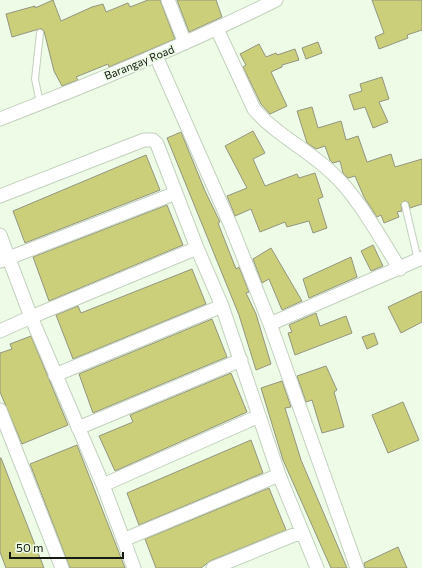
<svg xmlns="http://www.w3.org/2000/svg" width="422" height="568" viewBox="0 0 422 568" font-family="Commissioner,sans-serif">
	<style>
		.building { fill: #cccf79; stroke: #939580 }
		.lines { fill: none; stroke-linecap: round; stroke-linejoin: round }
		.lane-casing { stroke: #c3d1be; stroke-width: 8 }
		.street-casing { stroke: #c3d1be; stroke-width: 15 }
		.lane { stroke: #fff; stroke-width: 6 }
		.street { stroke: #fff; stroke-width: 13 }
		.labels { text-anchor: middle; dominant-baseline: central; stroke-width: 3.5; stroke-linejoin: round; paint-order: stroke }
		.street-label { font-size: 11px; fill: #151a13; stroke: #edfbe7 }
	</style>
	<rect width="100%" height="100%" fill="#edfbe7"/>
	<path class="building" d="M53,0l8,21 31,-14 11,-3 3,8 22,-9 2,4 18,-7h12l15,39 -66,28 -1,-3 -32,13 2,3 -16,6 -8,-15 -10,-40 -2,-2h-3l-27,8 -6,-23 29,-8v2z
		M177,0h39l6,17 -33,15z
		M372,0h50v30l-15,5 1,3 -29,11 -4,-12 9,-4z
		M318,42l4,11 -16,6 -4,-11z
		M259,44l7,13 10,-4 1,2 18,-6 4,11 -17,5v2l-11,5 16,34 -17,8 -9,-10 -18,-37 3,-2 -6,-11z
		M382,77l7,22 -10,3 9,20 -15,6 -8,-21 -11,3 -5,-15 13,-4 -2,-7z
		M312,107l6,21 23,-7 5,19 12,-4 9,26 24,-8 4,13 27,-8v45l-12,4 -2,-6 -4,-1 -3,3 1,7 -5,1 2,5 -15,6 -3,-8 -4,2 -13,-20 -9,-21 -7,2 -5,-5 -3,-12 -7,2 -3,-3 -5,-14 -9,3 -9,-6 -10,-32z
		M253,131l12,22 -12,6 12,27 32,-12 2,4 16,-5 8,24 -5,2 9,29 -14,5 -4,-12 -22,6 -2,-5 -25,10 -9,-23 -16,7 -8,-20 20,-8 -22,-42z
		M181,132l24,59 15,31 -2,1 18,46 3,-2 10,25 -3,1 10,21 15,50 -15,6 -17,-55 -72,-177z
		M146,155l14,35 -135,53 -12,-32z
		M167,205l16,40 -134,56 -16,-44z
		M373,245l10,21 -12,5 -10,-20z
		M271,248l31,53 -20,9 -13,-31 -7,4 -9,-24z
		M351,257l6,20 -48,21 -6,-19z
		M192,269l14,35 -133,55 -17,-44 22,-9 3,7z
		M422,291v31l-21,11 -13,-26z
		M316,313l4,13 26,-10 6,17 -57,22 -7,-22 4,-1 -3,-7z
		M212,319l15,38 -134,56 -14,-39z
		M374,333l4,11 -11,5 -5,-12z
		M31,336l37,89 -46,19 -22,-52v-39l12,-4 -2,-5z
		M326,366l11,24 -3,2 10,35 -22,6 -10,-33 -6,2 -9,-26z
		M231,373l16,39 -132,59 -16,-35 34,-14 -3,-7z
		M282,381l9,26 -6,1 16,52 46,108h-16l-48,-108 -22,-72z
		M403,402l16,38 -31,13 -16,-38z
		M251,440l12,33 -124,52 -12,-32z
		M77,445l48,123h-55l-40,-104z
		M0,458h1l43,110h-38l-6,-16z
		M269,488l17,42 -76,31 -9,7h-45l-11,-29z
		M398,547l9,21h-42l-1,-5z"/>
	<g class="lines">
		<defs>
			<path id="lane" d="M40,33l-5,46 5,24
				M405,205l13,55"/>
			<path id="street" d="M168,0l17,43
				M217,29l37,80c21,25 53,40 77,63 27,24 49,66 69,97
				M156,56l75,170 39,98 87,244
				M0,119c93,-36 186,-74 276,-119
				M0,196l144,-56h9l4,4 40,104 25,58 57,169 38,93
				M0,235l31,82 166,-69
				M1,261l175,-68
				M270,324l152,-66
				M0,331l31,-14 72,168 31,83
				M55,375l167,-69
				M0,410l62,158
				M78,428l163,-68
				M103,485l156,-69
				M123,540l156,-65
				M213,568l88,-36"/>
		</defs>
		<use href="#lane" class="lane-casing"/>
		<use href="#street" class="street-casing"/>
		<use href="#lane" class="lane"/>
		<use href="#street" class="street"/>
	</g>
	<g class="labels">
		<g class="street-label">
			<text transform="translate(139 62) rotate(-22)">Barangay Road</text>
		</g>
	</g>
	<path d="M10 552v6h113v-6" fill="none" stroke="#151a13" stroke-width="2"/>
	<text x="16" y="552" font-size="12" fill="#151a13" stroke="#edfbe7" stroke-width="3" paint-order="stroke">50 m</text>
</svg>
